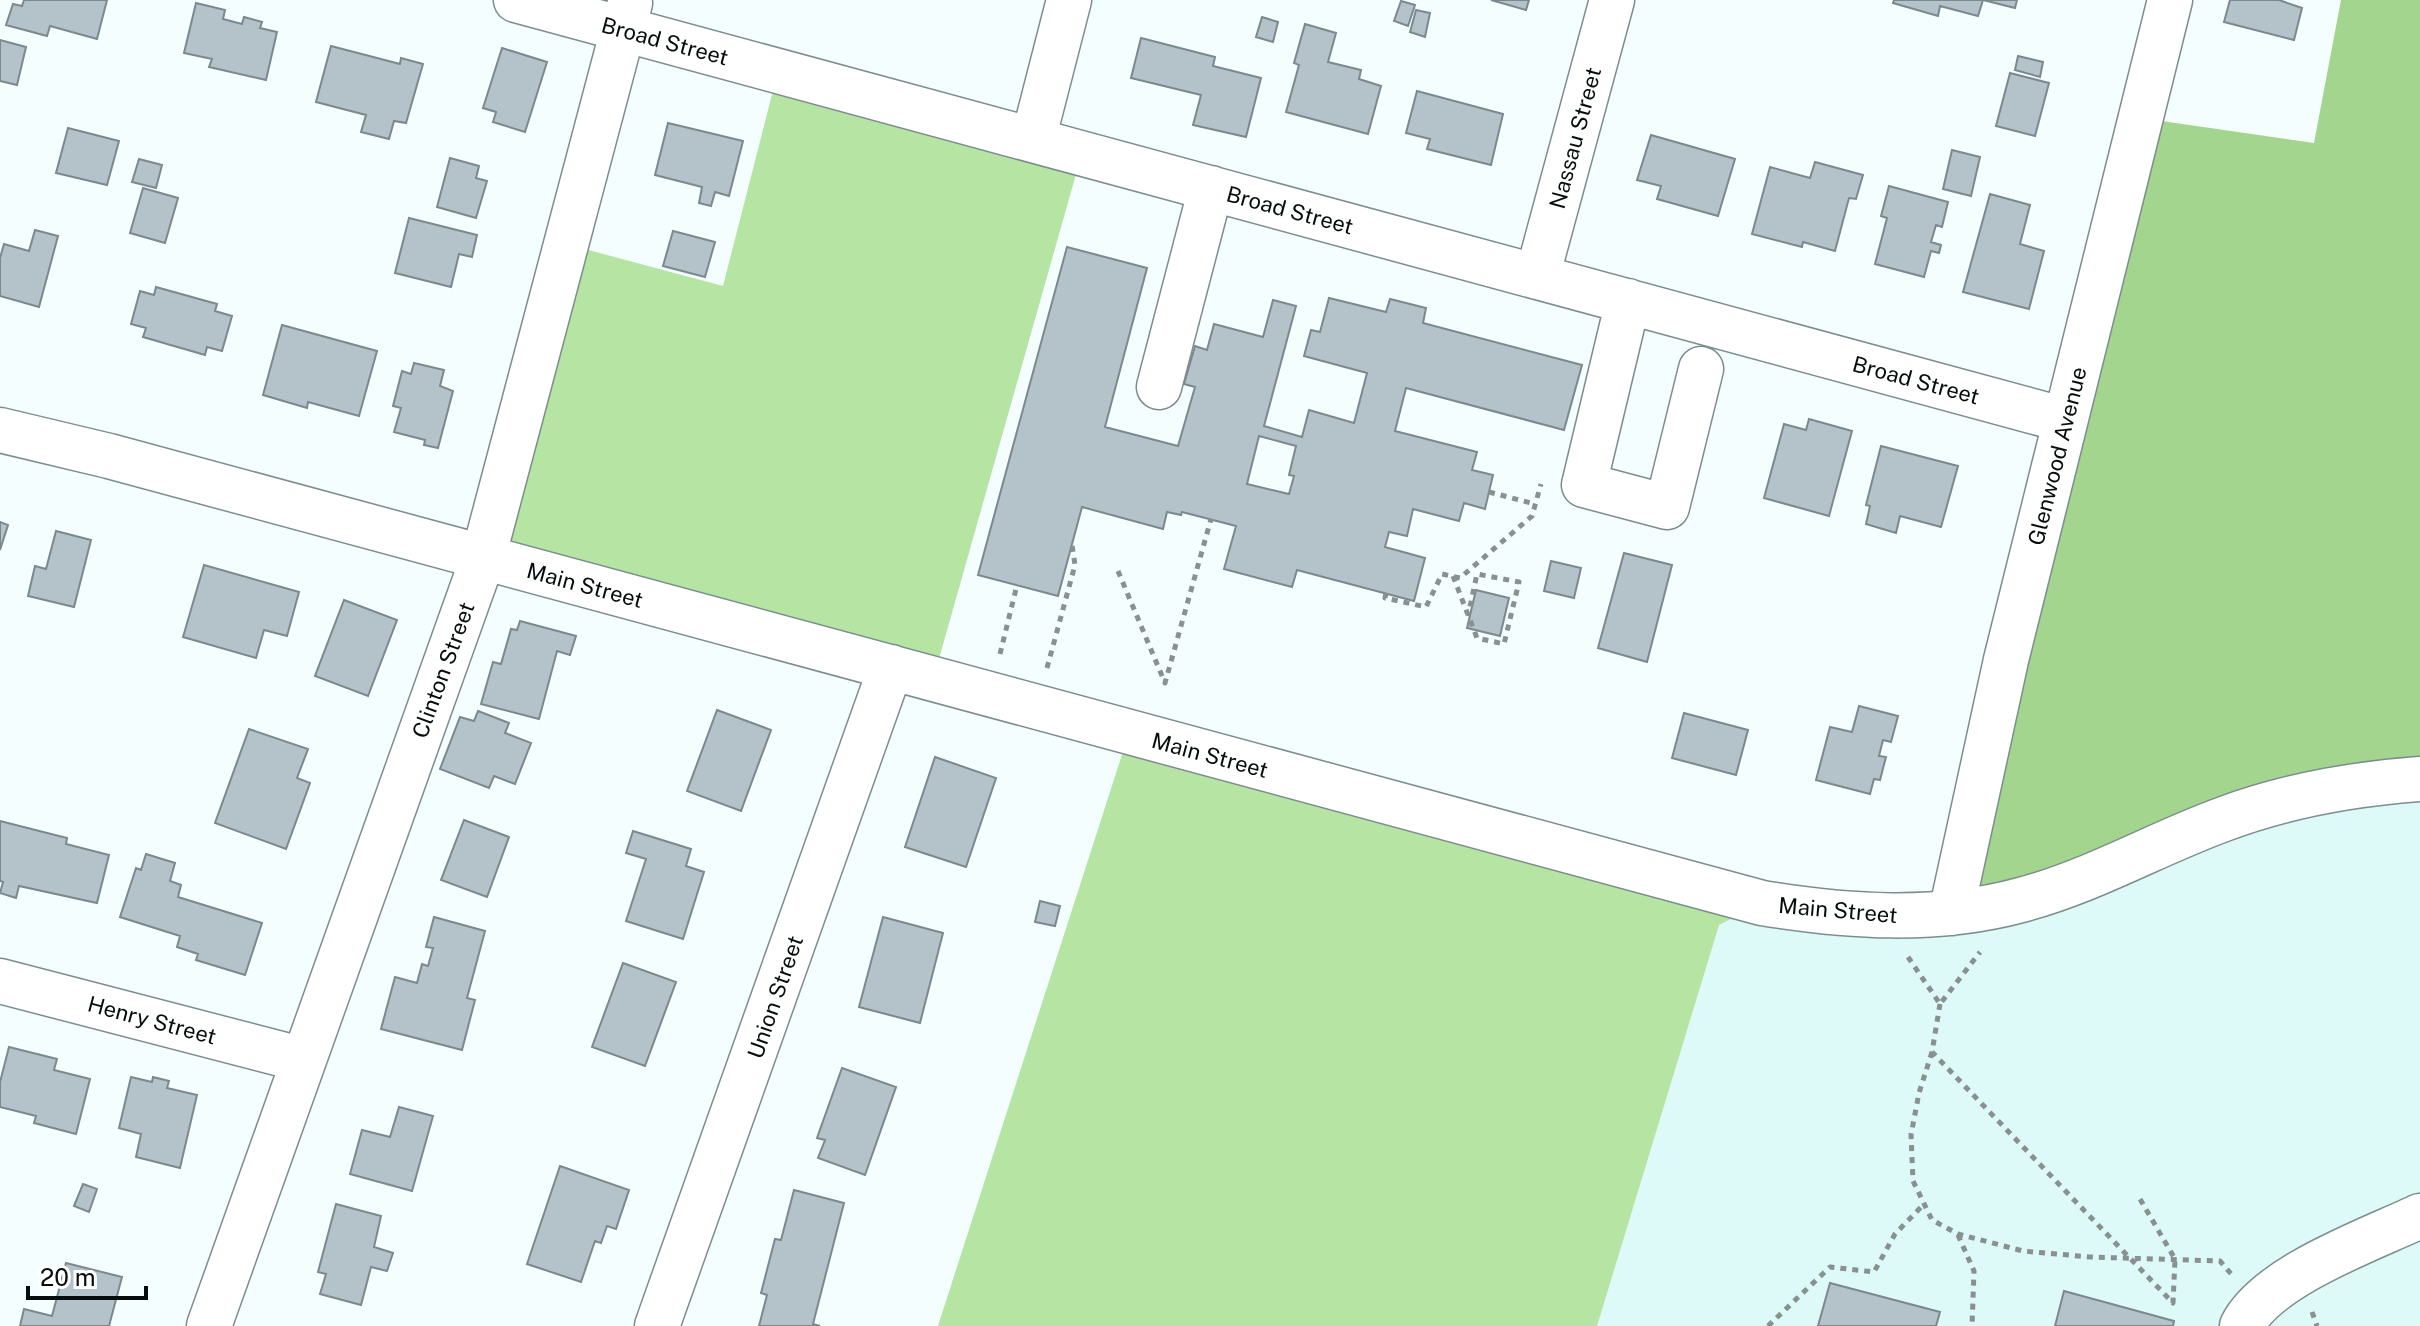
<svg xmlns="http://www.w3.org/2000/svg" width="2420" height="1326" viewBox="0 0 2420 1326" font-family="'Public Sans',sans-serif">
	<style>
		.built { fill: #ddf9f8 }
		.green { fill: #b5e4a3 }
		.forest { fill: #a3d58f }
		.building { fill: #b4c3c9; stroke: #7b898f; stroke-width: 2; fill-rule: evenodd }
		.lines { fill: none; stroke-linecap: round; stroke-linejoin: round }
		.minor-casing { stroke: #7d8d8d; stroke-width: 47 }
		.path { stroke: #889090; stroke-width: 5; stroke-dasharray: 6 6; stroke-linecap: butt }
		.minor { stroke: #fff; stroke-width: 44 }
		.labels { text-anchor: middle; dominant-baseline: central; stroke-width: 8; stroke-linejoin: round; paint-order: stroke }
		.street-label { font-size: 22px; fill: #070d0d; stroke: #fff }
	</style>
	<rect width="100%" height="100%" fill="#f4fefe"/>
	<path class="built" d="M1129,733l752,183 539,-137v547h-1482z"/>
	<path class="green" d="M778,71l304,82 -149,527 -450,-122 83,-314 157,42z
		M1129,733l633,170 -43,22 -122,401h-659z"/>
	<path class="forest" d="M2341,0h79v779l-469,134 190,-795 173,25z"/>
	<path class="building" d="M24,0h83l-10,39 -47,-13 -3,10 -41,-11 7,-21 9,2z
		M1491,0h38l-3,10z
		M1894,0h123l-2,8 -32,-8 -5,16 -38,-10 -2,10 -45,-13z
		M2230,0h49l23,8 -8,32 -70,-18z
		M1401,1l14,4 -7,21 -14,-5z
		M196,3l29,7 -2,9 19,5 2,-7 18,5 -2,6 17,4 -11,48 -57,-13 3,-8 -28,-6z
		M1416,10l14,3 -5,24 -15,-5z
		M1262,17l16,5 -5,20 -17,-5z
		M1305,24l31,9 -8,29 33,8 -2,9 22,7 -13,48 -82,-22 13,-47 -5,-2z
		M1141,38l74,19 -2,9 48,12 -15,59 -53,-12 8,-30 -70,-17z
		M0,40l26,7 -9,38 -17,-4z
		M331,46l69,18 1,-6 22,6 -17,59 -12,-2 -5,18 -28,-7 5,-17 -50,-13z
		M502,48l45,14 -22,70 -32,-10 3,-10 -13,-4z
		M2018,56l25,6 -3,15 -25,-7z
		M2010,73l39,10 -14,53 -39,-10z
		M1417,91l86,23 -12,51 -64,-16 3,-10 -24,-6z
		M668,123l75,18 -14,55 -14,-4 -4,14 -12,-3 3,-16 -47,-12z
		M68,128l51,13 -12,44 -51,-12z
		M1651,135l84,24 -17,57 -61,-17 4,-13 -24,-6z
		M1952,150l28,7 -9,39 -28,-7z
		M450,158l29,8 -3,12 11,3 -11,37 -39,-11z
		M139,159l23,6 -6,23 -24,-6z
		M1815,162l48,13 -7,24 -7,-1 -14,53 -32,-9 -1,5 -50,-13 18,-67 40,11z
		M1889,186l59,16 -6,25 -6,-2 -5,17 10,3 -2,8 -8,-2 -7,26 -49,-13 12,-46 -6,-2z
		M143,188l35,10 -13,45 -35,-10z
		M1990,194l40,11 -10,39 24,7 -15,58 -66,-17z
		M409,218l68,17 -5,22 -13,-3 -8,33 -56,-14z
		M35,230l23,6 -19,71 -39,-11v-38l4,-14 25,7z
		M673,231l42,11 -10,35 -42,-11z
		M1067,247l80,21 -42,159 73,19 17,-59 -11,-3 11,-38 12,4 7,-26 49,13 10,-37 23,6 -32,120 38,11 7,-27 45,13 13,-50 -63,-17 7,-26 9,2 9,-34 57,14 4,-13 36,9 -3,15 159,42 -18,65 -158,-42 -11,43 82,21 -5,18 21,5 -8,34 -21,-6 -5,18 -46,-12 -6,27 -18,-4 -4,15 40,11 -11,43 -117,-31 -5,17 -68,-18 12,-43 -54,-14 -1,3 -14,-3 -4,17 -81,-22 -24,89 -80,-21zM1259,436l37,10 -7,29 5,1 -5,18 -42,-10z
		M156,287l61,17 -2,7 17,5 -10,35 -15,-4 -2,8 -62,-18 3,-9 -15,-4 9,-33 14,4z
		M282,325l95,26 -18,65 -51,-14 -1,6 -44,-13z
		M414,363l30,7 -4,16 13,5 -15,57 -14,-3 1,-5 -31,-8 7,-24 -8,-2 9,-35 9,3z
		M1809,419l43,12 -23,85 -65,-18 20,-74 22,6z
		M1881,446l77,20 -17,61 -41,-11 -4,17 -30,-9 4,-18 -4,-1z
		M0,522l8,3 -8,25z
		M56,531l35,9 -17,67 -46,-11 7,-30 11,3z
		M1624,553l48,12 -25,97 -49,-14z
		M1551,561l30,7 -7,30 -30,-7z
		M204,565l95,27 -12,44 -23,-6 -8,28 -73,-21z
		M1476,590l33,8 -9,38 -33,-8z
		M344,600l53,20 -29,76 -53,-20z
		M520,621l56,15 -6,19 -13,-4 -18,68 -58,-15 12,-42 8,2 10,-35 6,1z
		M1859,706l39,10 -7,26 -8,-2 -4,16 7,1 -6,23 -6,-1 -4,15 -54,-14 14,-53 22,5z
		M717,710l54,20 -30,81 -54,-20z
		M478,711l31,12 -4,10 26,10 -16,41 -21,-8 -5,12 -49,-19 20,-52 14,4z
		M1684,713l64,17 -12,45 -64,-17z
		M249,729l59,20 -11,29 13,5 -24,66 -71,-26z
		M935,757l61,21 -30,89 -61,-20z
		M464,820l45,17 -22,60 -46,-17z
		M0,821l67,17 -1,6 43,11 -12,48 -78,-17 -3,12 -16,-5 3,-11 -3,-1z
		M633,831l58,18 -5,17 18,6 -21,67 -57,-18 20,-62 -20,-6z
		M146,854l29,9 -5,18 11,4 -3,12 84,26 -17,52 -49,-15 2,-6 -21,-7 3,-11 -60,-19 16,-49 5,2z
		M1040,901l20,5 -5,20 -20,-4z
		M434,917l51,14 -18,67 8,2 -13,50 -81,-21 14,-52 22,6 5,-19 6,2 5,-18 -7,-1z
		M883,917l60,16 -23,90 -61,-16z
		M623,963l53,19 -31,84 -53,-19z
		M9,1047l48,12 -3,11 36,9 -14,55 -42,-11 2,-7 -36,-9v-25z
		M842,1068l54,19 -31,88 -47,-17 7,-18 -8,-2z
		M131,1077l21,5 1,-5 16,4 -2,7 30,7 -17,73 -44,-11 5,-23 -22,-6z
		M399,1107l34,9 -21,75 -62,-17 12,-44 28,7z
		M560,1166l69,24 -13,39 -9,-3 -6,17 -6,-2 -14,41 -54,-18z
		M83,1184l14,5 -8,23 -15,-6z
		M794,1190l50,13 -31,121 7,2h-61l8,-31 -6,-2 14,-54 6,1z
		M336,1204l45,12 -7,31 19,6 -6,18 -16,-4 -10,38 -41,-11 6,-20 -8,-2z
		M66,1263l56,14 -13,49h-89l4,-17 28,7z
		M1830,1283l110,29 -4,14h-118z
		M2064,1291l110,30 -1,5h-118z"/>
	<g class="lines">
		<defs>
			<path id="minor" d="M516,0l1549,420
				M1033,140l36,-140
				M1537,277l75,-277
				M1628,301l-44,184 83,22 34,-138
				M1159,387l52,-199
				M0,430l109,26 1653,447c86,14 174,20 259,-3 72,-19 134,-56 203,-81 64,-24 128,-35 196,-40
				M1951,913l55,-253 164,-660
				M0,981l304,79
				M209,1326l274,-768 147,-555
				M657,1326l234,-659
				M2242,1326c25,-50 127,-86 178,-110"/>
		</defs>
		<use href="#minor" class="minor-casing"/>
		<path class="path" d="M1489,492l46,12
			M1118,571l47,112 46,-164
			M1453,576l24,62 27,6 15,-62 -42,-8 -9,42
			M1386,593l-1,5 41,9 16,-33 18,4 72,-62 9,-32
			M1000,654l17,-69
			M1047,668l28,-103 -3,-20
			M1908,957l32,47 40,-52
			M1940,1004l-8,48 241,251 2,-44 -35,-60
			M1932,1052l-13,41 -8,42 2,46 19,39 26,14 65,17 67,6 130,4 12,14
			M1958,1235l16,36 -2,55
			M2312,1312l5,14
			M1768,1326l62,-59 44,5 21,-38 29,-30"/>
		<use href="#minor" class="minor"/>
	</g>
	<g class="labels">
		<g class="street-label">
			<text transform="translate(665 41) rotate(15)">Broad Street</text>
			<text transform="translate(1575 138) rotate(-75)">Nassau Street</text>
			<text transform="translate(1290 210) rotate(15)">Broad Street</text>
			<text transform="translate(1916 380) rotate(15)">Broad Street</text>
			<text transform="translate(2057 456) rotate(-76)">Glenwood Avenue</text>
			<text transform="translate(585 585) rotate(15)">Main Street</text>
			<text transform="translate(443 670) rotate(-70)">Clinton Street</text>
			<text transform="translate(1210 755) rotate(15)">Main Street</text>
			<text transform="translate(1838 910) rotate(5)">Main Street</text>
			<text transform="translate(775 997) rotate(-71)">Union Street</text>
			<text transform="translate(152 1020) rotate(15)">Henry Street</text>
		</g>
	</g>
	<path d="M28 1286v12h118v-12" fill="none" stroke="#070d0d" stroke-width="4"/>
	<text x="40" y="1286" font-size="24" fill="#070d0d" stroke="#ffffff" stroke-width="6" paint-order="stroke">20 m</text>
</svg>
